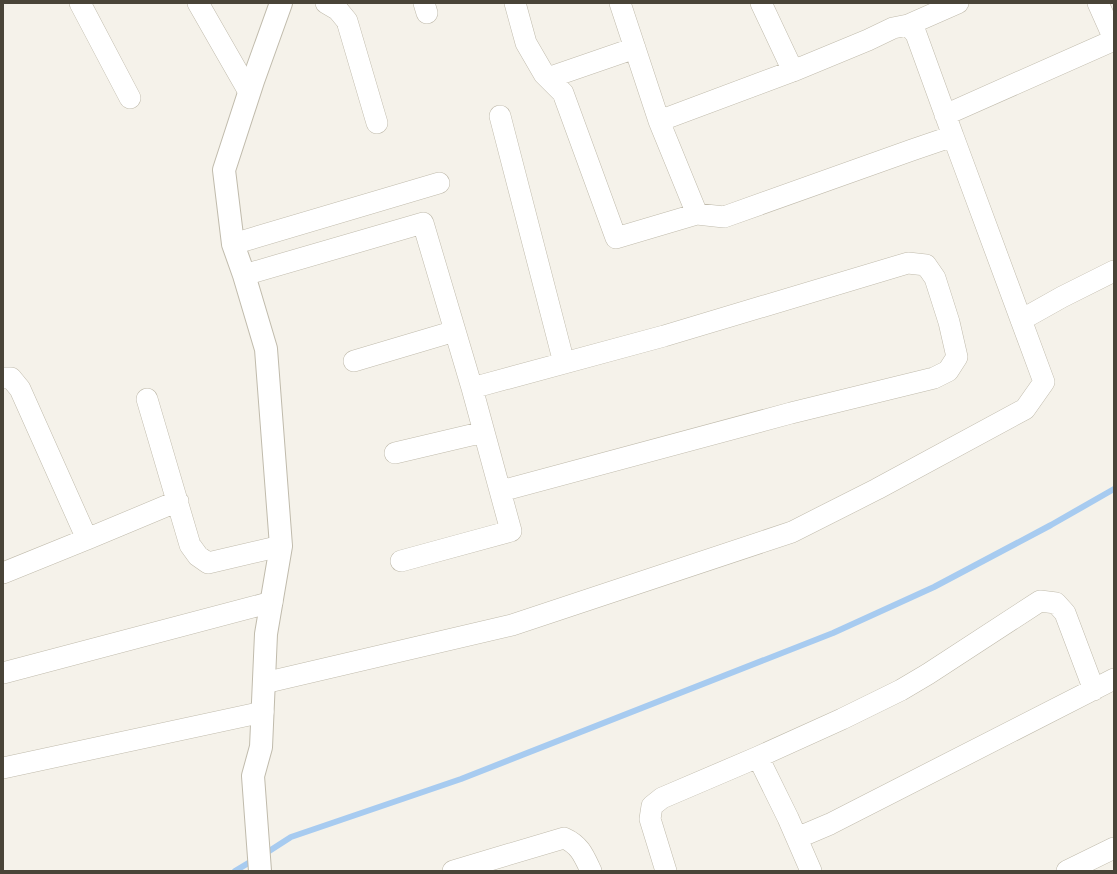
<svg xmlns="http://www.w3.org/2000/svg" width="1117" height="874" viewBox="0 0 1117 874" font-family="'PT Sans Narrow',sans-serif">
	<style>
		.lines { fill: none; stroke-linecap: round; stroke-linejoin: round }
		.stream { stroke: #a7cbf0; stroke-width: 6 }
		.minor-casing { stroke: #c0bbac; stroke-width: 22 }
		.tertiary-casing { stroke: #c0bbac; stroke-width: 24 }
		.minor { stroke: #fff; stroke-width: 21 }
		.tertiary { stroke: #fff; stroke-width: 22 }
	</style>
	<rect width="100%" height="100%" fill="#f5f2ea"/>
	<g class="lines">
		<path class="stream" d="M263,855l28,-18 170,-58 372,-146 101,-46 117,-62 63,-36
			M235,871l20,-12"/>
		<defs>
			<path id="minor" d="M80,3l50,95
				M198,3l51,89
				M326,3l12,7 9,11 30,102
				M424,3l3,10
				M620,3l39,118
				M761,3l32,68 75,-31 25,-12 15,-3 8,9 37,102
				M1098,3l16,36
				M908,25l50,-22
				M548,78l87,-30
				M945,115l169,-75
				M500,116l64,247
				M697,214l-38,-93 134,-50
				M233,244l206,-61
				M244,275l179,-52 49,165
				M1021,320l41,-23 52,-26
				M354,361l101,-30
				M3,378h8l9,11 67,150 -84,34
				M147,399l43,146 8,11 10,7 73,-17
				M395,453l89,-21
				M87,539l91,-38
				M401,561l110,-30 -39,-143 192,-52 244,-73 18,2 9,13 14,44 8,35 -9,14 -14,7 -143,35 -290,78
				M3,673l269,-71
				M264,683l248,-58 280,-93 85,-43 148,-80 19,-27 -91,-246 -41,14 -188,67 -27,-3 -81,24 -53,-145 -19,-19 -18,-31 -11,-40
				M758,757l30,61 23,53
				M3,768l260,-56
				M797,838l33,-14 284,-145
				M453,871l111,-33c16,7 20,18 27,33
				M666,871l-16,-52 2,-13 10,-8 96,-41 84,-38 59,-29 27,-16 112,-73 16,2 9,10 29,77
				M1067,871l47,-23"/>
			<path id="tertiary" d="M260,871l-7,-95 8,-29 5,-113 15,-88 -15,-197 -22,-74 -11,-31 -9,-74 29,-89 28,-78"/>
		</defs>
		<use href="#minor" class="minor-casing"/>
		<use href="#tertiary" class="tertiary-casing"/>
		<use href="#minor" class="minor"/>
		<use href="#tertiary" class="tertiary"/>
	</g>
	<rect width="1117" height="874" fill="none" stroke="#494438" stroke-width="8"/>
</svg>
